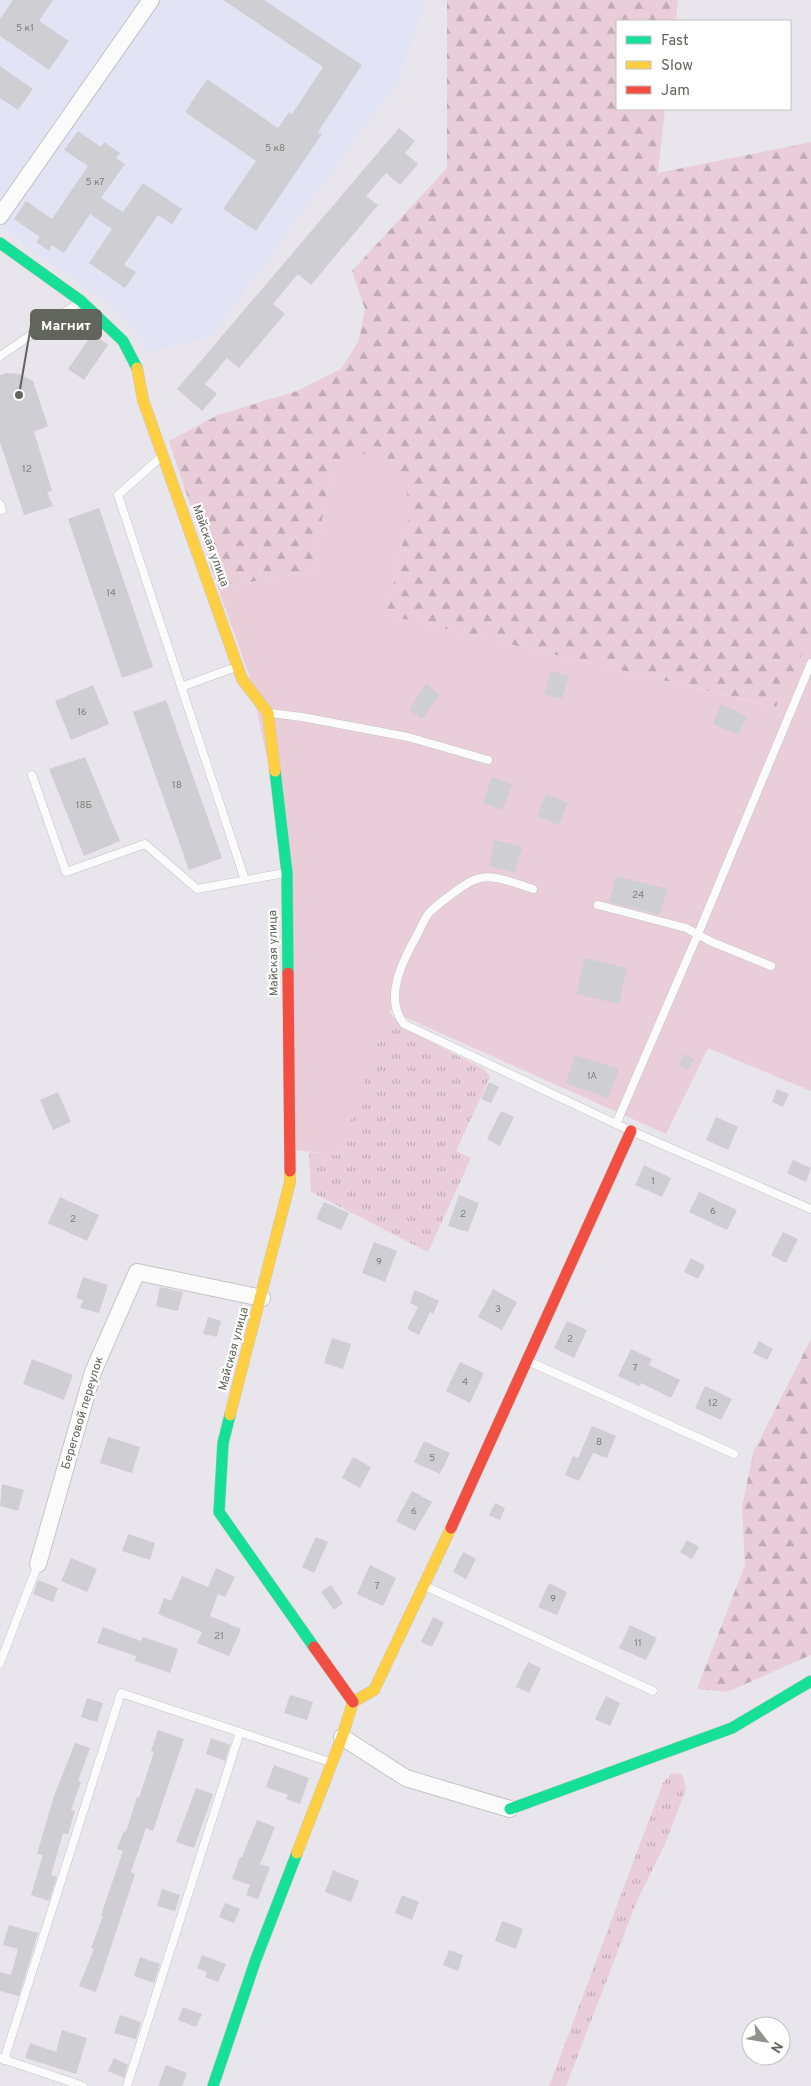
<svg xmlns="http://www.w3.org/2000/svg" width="811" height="2086" viewBox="0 0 811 2086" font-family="Overpass,sans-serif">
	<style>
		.medical { fill: #e2e4f5 }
		.grass { fill: url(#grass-tufts) }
		.forest { fill: url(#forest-firs) }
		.green { fill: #e9ced9 }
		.building { fill: #cfced2 }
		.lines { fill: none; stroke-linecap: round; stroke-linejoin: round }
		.lane-casing { stroke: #c4c4c4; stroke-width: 9 }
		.street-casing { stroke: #c4c4c4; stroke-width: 18 }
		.fast-casing { stroke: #c6c7c6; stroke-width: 12 }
		.slow-casing { stroke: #c6c7c6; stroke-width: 12 }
		.jam-casing { stroke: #c6c7c6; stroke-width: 12 }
		.lane { stroke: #fcfbfc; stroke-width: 8 }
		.street { stroke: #fcfbfc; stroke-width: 16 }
		.fast { stroke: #16e098; stroke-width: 11 }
		.slow { stroke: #ffcf43; stroke-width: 11 }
		.jam { stroke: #f24e42; stroke-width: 11 }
		.labels { text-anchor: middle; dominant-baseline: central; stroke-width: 4.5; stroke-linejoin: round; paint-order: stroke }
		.number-label { font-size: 10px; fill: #7e807a }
		.street-label { font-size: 12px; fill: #62655b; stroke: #fff }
		.leader { fill: none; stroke: #62655b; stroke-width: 2 }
		.callout-dot { fill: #62655b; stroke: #fff; stroke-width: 2 }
		.callout { fill: #62655b; stroke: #62655b; stroke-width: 2 }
		.callout-label { font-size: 14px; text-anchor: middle; font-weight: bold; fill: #fff }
	</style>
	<defs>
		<pattern id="grass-tufts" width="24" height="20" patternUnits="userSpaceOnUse" patternTransform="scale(1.25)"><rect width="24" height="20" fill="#e9ced9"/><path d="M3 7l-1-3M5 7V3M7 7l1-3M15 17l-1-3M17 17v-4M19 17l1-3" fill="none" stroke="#c0abb3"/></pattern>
		<pattern id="forest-firs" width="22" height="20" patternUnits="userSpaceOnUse" patternTransform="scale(1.25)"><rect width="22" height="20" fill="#e9ced9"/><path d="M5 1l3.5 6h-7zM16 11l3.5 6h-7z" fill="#c0abb3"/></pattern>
	</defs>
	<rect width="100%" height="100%" fill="#e8e5ec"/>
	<path class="medical" d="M0,0h426l-28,81 -186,255 -62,16 -27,-37 -123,-89z"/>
	<path class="grass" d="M388,1010l14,17 9,5 73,37 6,8 -34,74 15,7 -43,94 -117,-60 -2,-40 30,3z
		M678,1773l5,3 3,13 -21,55 -28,57 -71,185h-17l114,-303 8,-9z"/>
	<path class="forest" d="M447,0h231l-2,21h-59v88h48l-7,64 153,-31v495l-34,70 -391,-92 24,-105 -80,-38 -16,99 -96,17 -49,-147 49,-26 79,-24 44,-22 18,-29 6,-31 -13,-38 95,-103z
		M811,1339v316l-84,37 -30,-3 48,-124 -3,-57 11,-55z"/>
	<path class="green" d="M370,453l18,8 16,16 6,33 -24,105 390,92 35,-70v454l-103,-43 -42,86 -277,-124 -50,145 -44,-5 -3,-277 -43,-198 -31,-87 96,-17 16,-99 16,-17z"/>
	<path class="building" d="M13,0h40l-14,21 30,20 -20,29 -49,-34v-17z
		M223,0h41l98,65 -44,67 4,2 -66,97 -33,-22 33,-48 -71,-49 22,-33 71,49 11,-16 3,2 31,-47z
		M0,66l33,23 -15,21 -18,-12z
		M399,128l16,13 -10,12 13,11 -18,21 -14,-12 -20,23 12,9 -67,80 -13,-11 -25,30 12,10 -46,54 -12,-10 -22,26 12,10 -15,17 -25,-22z
		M78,131l23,16 3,-5 16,11 -4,5 9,6 -24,34 22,14 20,-29 39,26 -10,15 -14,-9 -34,50 12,7 -11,16 -36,-25 23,-34 -22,-15 -26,39 -12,-8 -3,6 -13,-9 4,-5 -26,-18 12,-18 26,18 36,-53 -24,-16z
		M93,333l15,12 -24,35 -16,-11z
		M7,373l12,1 14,7 15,45 -14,6 18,59 -5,1 6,14 -29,9 -24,-73v-67z
		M99,508l54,159 -31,11 -54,-159z
		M551,671l18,5 -7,23 -18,-5z
		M426,684l14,10 -18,25 -13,-9z
		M93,685l16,39 -38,16 -16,-39z
		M166,700l56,158 -33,12 -56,-158z
		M721,704l26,12 -9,19 -25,-11z
		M85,757l35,84 -36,15 -35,-87z
		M492,777l20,7 -9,26 -20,-7z
		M546,794l22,9 -9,22 -22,-9z
		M495,840l27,7 -7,26 -26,-7z
		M616,876l51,13 -7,26 -51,-13z
		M585,958l42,10 -8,36 -43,-10z
		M684,1054l10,5 -6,11 -10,-5z
		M575,1055l44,14 -11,29 -42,-15z
		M489,1082l10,5 -8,16 -10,-4z
		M777,1089l12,5 -6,13 -11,-5z
		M58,1092l13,30 -18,8 -13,-30z
		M501,1111l13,6 -14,29 -13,-7z
		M716,1117l22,10 -10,23 -22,-10z
		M793,1160l18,8 -5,14 -19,-9z
		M644,1165l27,13 -9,19 -27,-12z
		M699,1192l38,18 -10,20 -38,-18z
		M459,1195l20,8 -11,29 -20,-6z
		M60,1197l39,18 -12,26 -39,-18z
		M324,1202l25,11 -8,17 -25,-11z
		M783,1232l15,7 -12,24 -15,-8z
		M374,1242l23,9 -12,31 -23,-9z
		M691,1258l14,8 -7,13 -14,-7z
		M83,1277l25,8 -9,28 -19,-5 3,-8 -7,-2z
		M160,1287l23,5 -5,19 -22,-5z
		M493,1289l24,13 -15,28 -24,-13z
		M415,1290l24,11 -6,13 -3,-2 -11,23 -12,-6 11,-22 -8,-4z
		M208,1317l13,4 -4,16 -14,-3z
		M567,1321l20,9 -13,28 -20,-10z
		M332,1338l19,6 -8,25 -19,-6z
		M759,1341l14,8 -6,11 -14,-7z
		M631,1349l21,10 -3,6 31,15 -9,18 -30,-15 -2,3 -21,-10z
		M32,1359l41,16 -9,25 -41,-16z
		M460,1362l24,11 -14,30 -24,-12z
		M705,1386l27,13 -11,21 -26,-12z
		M592,1426l24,10 -9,22 -14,-5 -14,28 -14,-6 8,-19 5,2z
		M108,1437l32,10 -8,26 -32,-10z
		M424,1441l26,12 -10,21 -26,-12z
		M353,1457l18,10 -11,21 -18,-10z
		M2,1484l22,6 -6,21 -18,-5z
		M412,1491l20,11 -17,29 -19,-10z
		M495,1503l10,5 -5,12 -11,-5z
		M128,1534l27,9 -5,17 -28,-9z
		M316,1537l12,5 -14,31 -12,-6z
		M687,1540l12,7 -7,12 -12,-7z
		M463,1552l13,7 -10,20 -13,-7z
		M71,1558l26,11 -10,23 -26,-11z
		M370,1565l26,13 -13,28 -26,-12z
		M216,1568l19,9 -10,20 -7,-3 -8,22 31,13 -12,27 -32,-13 5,-11 -44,-18 6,-16 7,3 11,-25 26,11z
		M38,1580l20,8 -5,14 -20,-8z
		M549,1583l18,9 -10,23 -19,-8z
		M331,1585l12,18 -9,7 -13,-18z
		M433,1617l11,5 -12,25 -11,-5z
		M630,1625l27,13 -11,22 -27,-12z
		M103,1627l38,14 2,-4 35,12 -8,24 -35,-12 1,-5 -39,-13z
		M528,1662l13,6 -12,25 -13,-6z
		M290,1695l23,7 -6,18 -23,-7z
		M606,1696l14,7 -10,23 -15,-7z
		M87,1698l16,5 -6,19 -16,-5z
		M158,1730l26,9 -31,92 -7,-3 -15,44 4,2 -39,118 -17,-6 15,-37 -3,-1 12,-32 -2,-1 22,-64 -6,-2 7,-18 2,1 11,-35 2,1 15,-46 -3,-1z
		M211,1738l19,7 -5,16 -19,-7z
		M75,1743l15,5 -12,33 3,1 -10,28 4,1 -7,23 -5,-1 -12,42 6,2 -8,24 -18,-6 12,-40 -6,-1 17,-58z
		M274,1765l35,13 -9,26 -14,-5 2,-4 -22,-8z
		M196,1788l17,6 -19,54 -18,-6z
		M257,1820l18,7 -15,37 10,3 -12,32 -12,-4 4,-10 -18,-6 8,-22h2z
		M333,1870l26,11 -8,21 -26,-10z
		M162,1889l18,6 -5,16 -18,-5z
		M402,1895l17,7 -7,18 -17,-7z
		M225,1903l15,6 -6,14 -15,-6z
		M502,1921l21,8 -7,20 -21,-8z
		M9,1925l29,8 -19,63 -19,-5v-19l11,3 7,-26 -15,-4z
		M449,1950l14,5 -5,16 -15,-6z
		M202,1955l24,9 -8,18 -13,-5 2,-5 -10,-4z
		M140,1957l20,7 -6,19 -20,-7z
		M183,2007l19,7 -6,13 -18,-7z
		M120,2015l21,7 -5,17 -22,-6z
		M62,2030l25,8 -11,36 -51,-16 5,-15 26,9z
		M114,2058l14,7 -4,13 -16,-7z
		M166,2065l21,8 -5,13h-24z"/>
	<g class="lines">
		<defs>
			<path id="lane" d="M0,356l78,-53
				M161,457l-43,38 127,385
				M0,504l2,6
				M181,687l55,-20
				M270,713l32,4 106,20 80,23
				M32,775l34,97 79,-28 52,45 88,-16
				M533,889c-17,-5 -41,-17 -59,-9 -10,4 -36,24 -44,32 -6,6 -9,16 -13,23 -14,25 -34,63 -13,89l227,107 180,78
				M598,905l88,23 26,14 59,24
				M616,1124l82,-190 113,-271
				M528,1361l206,93
				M427,1587l226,104
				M0,1663l38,-99
				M0,2058l83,28
				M4,2060l117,-367 209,69
				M127,2086l113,-354"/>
			<path id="street" d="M0,216l151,-216
				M38,1564l55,-192 44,-100 125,26
				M342,1737l64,41 104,31"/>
			<path id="fast" d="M0,243l81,58 42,40 14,27
				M275,771l12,102 1,100
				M230,1415l-7,28 -4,69 95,135
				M510,1809l222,-81 79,-47
				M213,2086l43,-127 41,-106"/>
			<path id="slow" d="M137,368l6,32 99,279 26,34 7,58
				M230,1415l60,-233v-11
				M297,1853l45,-116 11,-35 21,-12 77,-162"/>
			<path id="jam" d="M288,973l2,198
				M451,1528l180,-397
				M314,1647l39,55"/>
		</defs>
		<use href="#lane" class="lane-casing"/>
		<use href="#street" class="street-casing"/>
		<use href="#fast" class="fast-casing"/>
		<use href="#slow" class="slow-casing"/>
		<use href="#jam" class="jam-casing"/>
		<use href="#lane" class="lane"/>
		<use href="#street" class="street"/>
		<use href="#fast" class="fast"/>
		<use href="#slow" class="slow"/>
		<use href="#jam" class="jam"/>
	</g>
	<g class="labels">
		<g class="number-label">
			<text x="25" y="28">5 к1</text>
			<text x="275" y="148">5 к8</text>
			<text x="95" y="182">5 к7</text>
			<text x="27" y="469">12</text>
			<text x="111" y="593">14</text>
			<text x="82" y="712">16</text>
			<text x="177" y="785">18</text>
			<text x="84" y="805">18Б</text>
			<text x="638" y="895">24</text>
			<text x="592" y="1076">1А</text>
			<text x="653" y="1181">1</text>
			<text x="713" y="1211">6</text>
			<text x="463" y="1214">2</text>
			<text x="73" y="1219">2</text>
			<text x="379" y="1262">9</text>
			<text x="498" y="1309">3</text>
			<text x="570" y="1339">2</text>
			<text x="635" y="1368">7</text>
			<text x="465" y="1382">4</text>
			<text x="713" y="1403">12</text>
			<text x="599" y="1442">8</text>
			<text x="432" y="1458">5</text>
			<text x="414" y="1511">6</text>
			<text x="377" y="1586">7</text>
			<text x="553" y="1599">9</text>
			<text x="219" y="1636">21</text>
			<text x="638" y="1643">11</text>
		</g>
		<g class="street-label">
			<text transform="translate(210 546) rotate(70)">Майская улица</text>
			<text transform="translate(274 953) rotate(-91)">Майская улица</text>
			<text transform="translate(234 1349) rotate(-75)">Майская улица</text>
			<text transform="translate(83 1413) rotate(-73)">Береговой переулок</text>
		</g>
	</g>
	<path class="leader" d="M19 395L31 325"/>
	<circle class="callout-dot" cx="19" cy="395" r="5"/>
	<rect class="callout" x="31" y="310" width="70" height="29" rx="5"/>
	<g class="callout-label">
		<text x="66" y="330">Магнит</text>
	</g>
	<rect x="616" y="20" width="175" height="90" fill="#ffffff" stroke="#c0c1bd"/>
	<rect x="626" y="36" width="25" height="8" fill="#16e098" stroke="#c0c1bd"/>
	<text x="661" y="45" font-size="15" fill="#62655b">Fast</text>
	<rect x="626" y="61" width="25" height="8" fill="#ffcf43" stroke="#c0c1bd"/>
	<text x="661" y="70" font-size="15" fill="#62655b">Slow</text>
	<rect x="626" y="86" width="25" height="8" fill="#f24e42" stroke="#c0c1bd"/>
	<text x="661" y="95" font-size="15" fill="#62655b">Jam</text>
	<g transform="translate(766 2041) rotate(121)"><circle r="24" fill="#ffffff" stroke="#c0c1bd"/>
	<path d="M0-4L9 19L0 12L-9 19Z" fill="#91928e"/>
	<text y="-8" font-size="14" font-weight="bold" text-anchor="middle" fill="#62655b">N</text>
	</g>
</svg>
